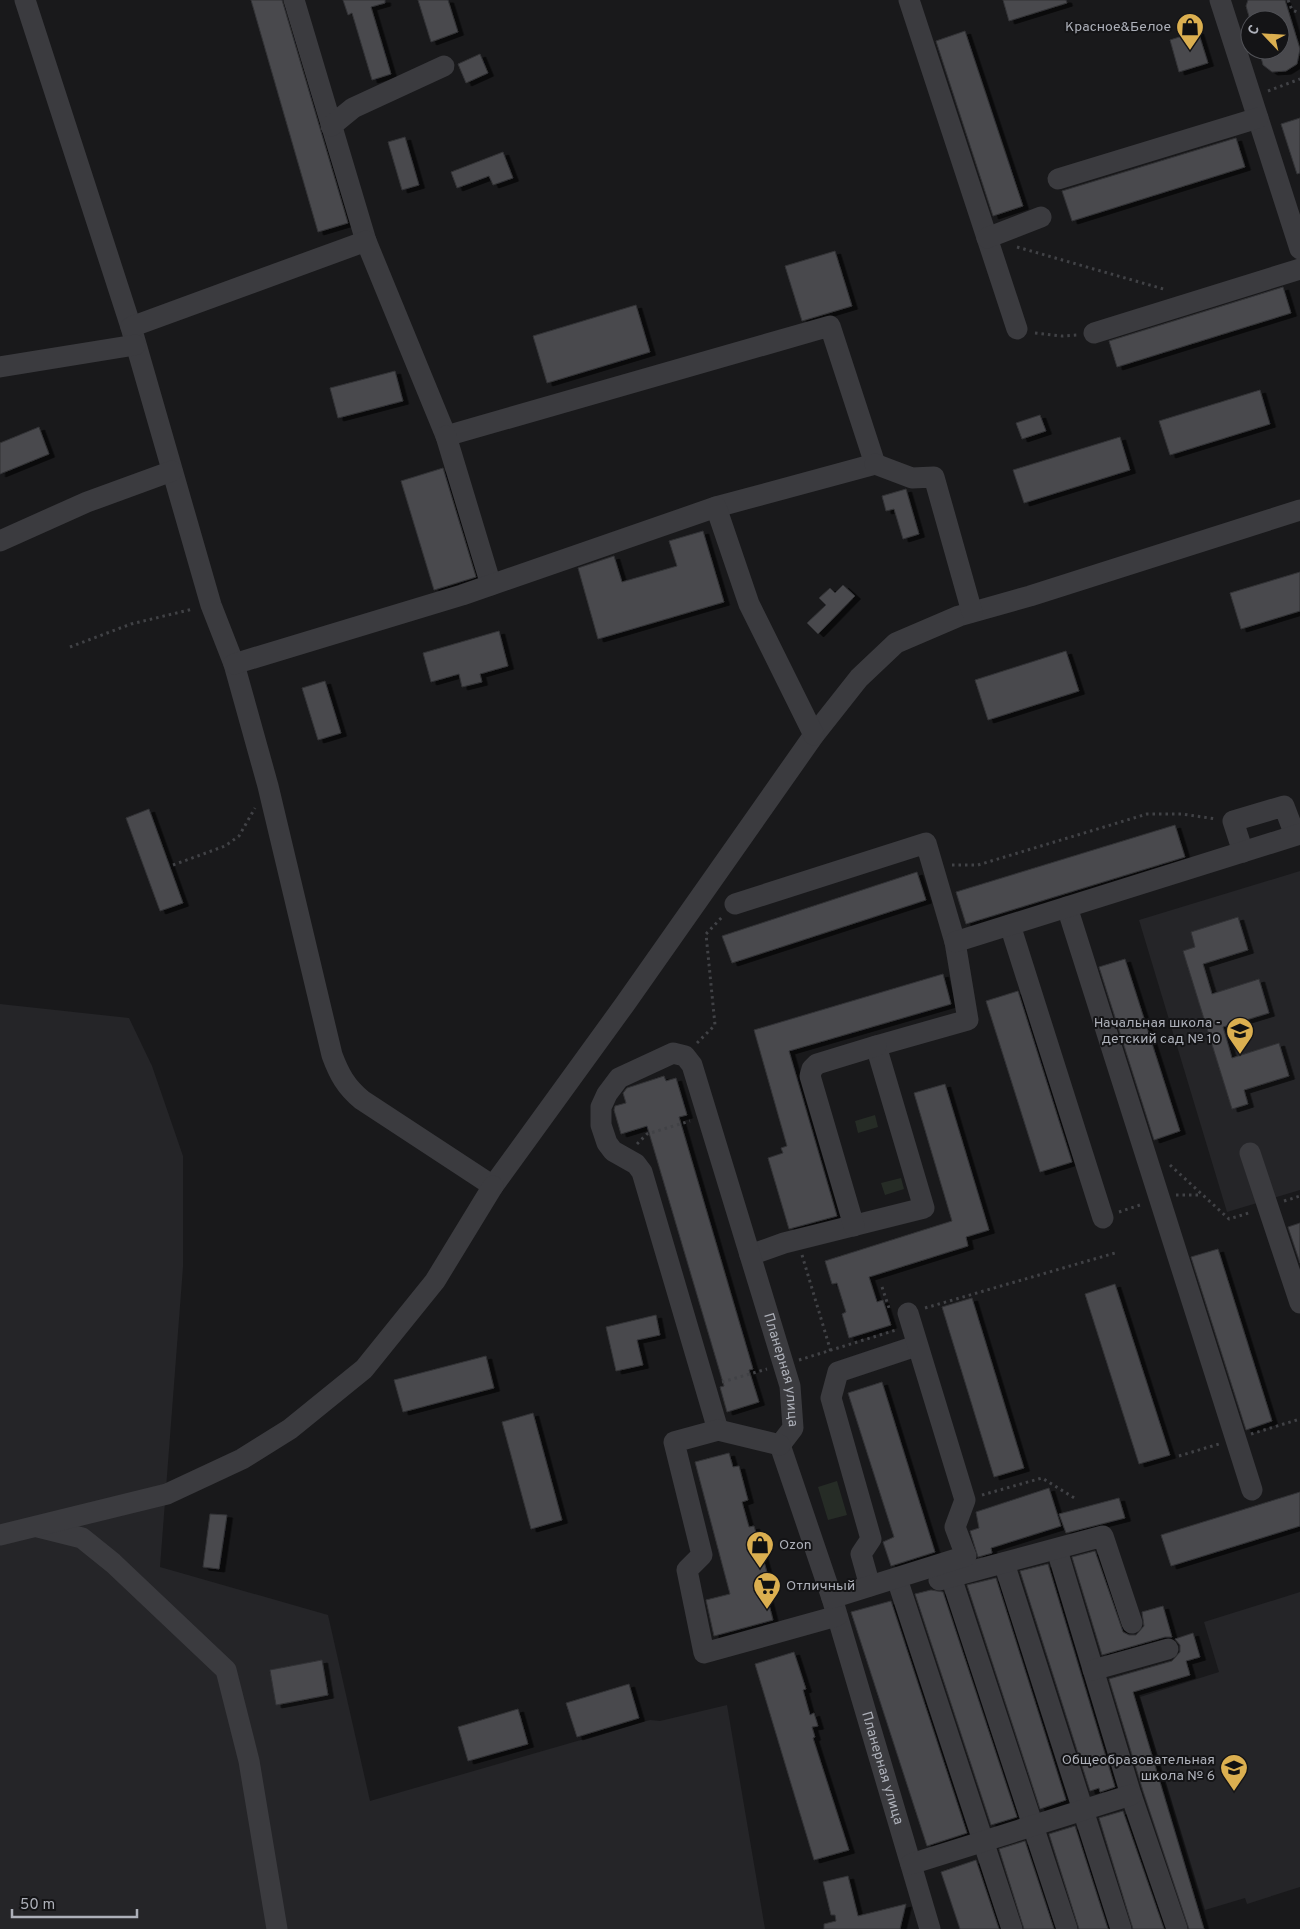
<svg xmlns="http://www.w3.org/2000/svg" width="1300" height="1929" viewBox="0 0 1300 1929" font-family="Overpass,sans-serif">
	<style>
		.built { fill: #252528 }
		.green { fill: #262c26 }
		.building { fill: #48494d; stroke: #333336; filter: url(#shadow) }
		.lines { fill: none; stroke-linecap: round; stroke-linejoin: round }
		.path { stroke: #414246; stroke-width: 3; stroke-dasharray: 2.5 4; stroke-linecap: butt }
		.minor { stroke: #3b3b3f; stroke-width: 21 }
		.labels { text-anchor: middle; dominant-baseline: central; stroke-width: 4; stroke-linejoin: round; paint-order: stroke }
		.poi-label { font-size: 14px; fill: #adb0b9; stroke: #141416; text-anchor: end }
		.street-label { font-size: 14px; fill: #adb0b9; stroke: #141416 }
	</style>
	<defs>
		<filter id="shadow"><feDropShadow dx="5.5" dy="3" stdDeviation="0" flood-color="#0009"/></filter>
	</defs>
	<rect width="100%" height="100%" fill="#19191b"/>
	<path class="built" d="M1300,871v319l-73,22 -88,-292z
		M0,1004l129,14 23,48 31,90v111l-23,300 168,48 42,186 280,-81 10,1 67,-16 38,224h-765z
		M1300,1592v295l-53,17 -2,-6 -40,12 -65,-213 79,-25 -15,-50z"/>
	<path class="green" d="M875,1115l3,12 -20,6 -3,-12z
		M901,1178l3,11 -19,6 -4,-12z
		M837,1481l10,34 -19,5 -10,-33z"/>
	<path class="building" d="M251,0h31l66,223 -30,9z
		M343,0h42v3l-14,4 20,67 -19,6 -20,-67 -4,2z
		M418,0h30l10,32 -27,10z
		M1003,0h63l1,3 -58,18z
		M1248,0h37l15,49 -3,15 -11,7 -14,1 -9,-7 -4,-15h21v-30h-30l-4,-14z
		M965,31l58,175 -30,10 -57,-175z
		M1198,31l10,32 -29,9 -9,-32z
		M480,54l8,19 -22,10 -8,-19z
		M1300,118v55l-3,1 -16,-50z
		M405,137l14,48 -17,5 -14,-48z
		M1236,138l9,29 -173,54 -10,-30z
		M503,152l10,26 -20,7 -4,-9 -32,12 -6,-16z
		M835,251l17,55 -50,15 -17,-55z
		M1283,287l8,26 -174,54 -8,-26z
		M636,305l14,47 -103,31 -14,-47z
		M395,371l8,30 -65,17 -8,-30z
		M1260,390l10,34 -100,31 -11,-34z
		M1040,415l6,16 -24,8 -6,-16z
		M39,427l10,27 -49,20v-31z
		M1120,437l10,33 -106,33 -11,-33z
		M443,468l33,109 -42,13 -33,-109z
		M906,489l13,45 -16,5 -9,-30 -8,2 -4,-15z
		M703,531l21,71 -126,37 -20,-71 36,-12 8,26 55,-16 -8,-25z
		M1300,572v39l-59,18 -11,-36z
		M843,585l12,11 -37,38 -11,-11 19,-18 -7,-7 11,-10 5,5z
		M499,631l9,35 -28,8 2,8 -20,5 -3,-13 -28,8 -8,-29z
		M1066,651l13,40 -91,29 -13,-40z
		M325,681l16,52 -23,7 -16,-52z
		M149,809l34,94 -23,8 -34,-93z
		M1175,825l10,32 -219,67 -10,-32z
		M917,872l9,28 -194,63 -10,-27z
		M1238,917l10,33 -45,14 9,30 47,-15 10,34 -46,14 9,31 47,-15 10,33 -45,14 4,14 -16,5 -49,-158 12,-4 -4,-15z
		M1125,959l55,172 -26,9 -55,-173z
		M943,974l8,30 -162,47 48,165 -48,13 -21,-71 15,-5 -2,-5 6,-2 -33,-116z
		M1018,991l54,171 -32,10 -54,-171z
		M664,1076l2,5 10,-3 11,37 -8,2 74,252 -4,1 10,32 -32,10 -7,-25 4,-1 -77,-260 -26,8 -7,-24 1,-4 11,-3 -3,-10 4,-5z
		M945,1084l44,146 -23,7 2,9 -99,31 8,25 6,-2 8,25 -42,13 -7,-24 4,-2 -9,-29 -5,1 -7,-23 127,-40 -38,-128z
		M1300,1223v40l-12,-36z
		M1218,1249l54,172 -26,9 -55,-173z
		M1115,1284l55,171 -31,9 -54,-170z
		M972,1298l52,170 -30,9 -52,-170z
		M656,1315l4,20 -23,5 6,25 -27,6 -10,-44z
		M486,1356l8,32 -91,24 -9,-32z
		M882,1382l53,170 -44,14 -8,-24 11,-5 -46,-144z
		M533,1413l29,107 -31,9 -29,-107z
		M729,1453l4,14 6,-1 9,34 -6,2 7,25 5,-1 14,50 -6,1 11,43 -59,16 -8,-36 24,-6 -35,-132z
		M1049,1488l12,38 -70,22 1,5 -14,4 -8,-26 9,-3 -3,-16z
		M1300,1492v34l-129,40 -10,-31z
		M1119,1498l6,20 -59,15 -7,-19z
		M210,1514l17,1 -8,54 -16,-2z
		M1095,1551l28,81 6,3h7l8,-9 -2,-14 21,-6 9,31h-7l-63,18 -30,-98z
		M1048,1564l67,223 -15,5 -1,-4 -9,3 -70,-220z
		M996,1578l70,222 -26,9 -73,-224z
		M931,1590l12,2 74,225 -26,8 -76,-231z
		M891,1601l76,232 -40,13 -76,-234z
		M1193,1633l7,24 -14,4 4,14 -57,17 71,237h-15l-46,-138 -34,-112 63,-18 8,-9v-7l-5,-6z
		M794,1652l12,37 -3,1 7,25 4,-2 4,13 -6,1 3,10 -2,1 36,112 -35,10 -59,-196z
		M322,1660l6,35 -52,10 -6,-35z
		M629,1684l10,34 -62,19 -11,-34z
		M518,1709l10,35 -60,17 -10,-34z
		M1123,1811l41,118h-31l-34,-111z
		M1075,1826l33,103h-29l-30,-95z
		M1025,1841l29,88h-30l-25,-80z
		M976,1860l23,69h-39l-19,-57z
		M848,1876l10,40 48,-12 -6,25h-76v-5l12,-3 -1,-6h-4l-8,-33z"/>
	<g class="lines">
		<path class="path" d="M1288,0l4,10 8,3
			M1268,91l32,-12
			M1017,247l150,43
			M1035,333l27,3 16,-1
			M70,647l61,-23 62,-15
			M173,865l52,-19 14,-10 16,-28
			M952,865h26l169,-51h35l34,5
			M697,1043l18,-18 -9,-91 17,-18
			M637,1144l10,-10 43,-13
			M1170,1165l59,54 23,-7
			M1176,1195h26
			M1284,1201l16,-5
			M1119,1212l24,-8
			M802,1255l29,97
			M882,1287l8,24
			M925,1308l190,-55
			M799,1360l97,-30
			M722,1382l45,-13
			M1251,1434l49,-15
			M1179,1456l40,-12
			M982,1495l60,-17 34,21"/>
		<g class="minor">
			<path d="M25,0l106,327 80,278 23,59 34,122 64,269c7,19 14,32 30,45l131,86 132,-182 189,-269 45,-57 37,-35 63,-27 71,-20 270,-86"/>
			<path d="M294,0l72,241"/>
			<path d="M909,0l108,329"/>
			<path d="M1220,0l80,249"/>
			<path d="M331,126l22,-18 91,-42"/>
			<path d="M1058,179l200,-61"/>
			<path d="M987,238l54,-21"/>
			<path d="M131,327l235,-86 80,195 384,-110 45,138 -159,43"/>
			<path d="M1094,333l206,-64"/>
			<path d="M0,367l135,-22"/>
			<path d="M446,436l45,149"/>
			<path d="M875,464l37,14 22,-1 38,135"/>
			<path d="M0,541l87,-39 85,-31"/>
			<path d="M234,664l228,-69 254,-88 33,97 65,131"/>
			<path d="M1243,852l-10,-31 51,-15 11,29"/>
			<path d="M735,904l191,-61 29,99 13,78 -92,26 48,162 -140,35 -34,12"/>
			<path d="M1067,907l185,583"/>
			<path d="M1010,925l93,293"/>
			<path d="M955,942l345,-108"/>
			<path d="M1250,1153l50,150"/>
			<path d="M854,1226l-44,-150 2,-7 5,-5 59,-18"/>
			<path id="s1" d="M718,1430l-76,-258 -6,-8 -23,-13 -6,-8 -6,-18v-18l6,-13 12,-16 54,-25 12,3 7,9 98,321 3,42 -13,17 52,153 98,331"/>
			<path d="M780,1445l-62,-15 -44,12 28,113 -15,15 17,83 133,-37"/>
			<path d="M38,1527l44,11 31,25 113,107 23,91 28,168"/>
			<path d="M0,1535l167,-41 75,-35 48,-30 74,-60 71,-88 58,-95"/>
			<path d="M1057,1550l74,245 46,134"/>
			<path d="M1004,1563l117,366"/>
			<path d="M951,1577l116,352"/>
			<path d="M939,1580l164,-44 29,87"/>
			<path d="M870,1586l-9,-32 10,-15 -40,-141 7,-26 78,-26"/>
			<path d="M900,1588l112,341"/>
			<path d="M832,1598l134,-42 -11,-29 10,-27 -57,-187"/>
			<path d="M1093,1670l75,-21"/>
			<path d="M911,1864l220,-69"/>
		</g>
	</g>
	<defs>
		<symbol id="shop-pin" viewBox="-11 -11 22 30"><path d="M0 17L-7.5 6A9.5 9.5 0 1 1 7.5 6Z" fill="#dbaf50" stroke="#141416"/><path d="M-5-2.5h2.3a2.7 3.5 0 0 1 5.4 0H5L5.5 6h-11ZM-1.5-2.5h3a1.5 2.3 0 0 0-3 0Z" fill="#111"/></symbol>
		<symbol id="school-pin" viewBox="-11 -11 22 30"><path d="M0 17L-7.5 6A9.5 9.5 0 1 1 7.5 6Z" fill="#dbaf50" stroke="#141416"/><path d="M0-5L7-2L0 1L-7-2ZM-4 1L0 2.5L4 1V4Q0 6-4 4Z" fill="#111"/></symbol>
		<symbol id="supermarket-pin" viewBox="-11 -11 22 30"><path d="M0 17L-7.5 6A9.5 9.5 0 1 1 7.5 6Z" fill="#dbaf50" stroke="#141416"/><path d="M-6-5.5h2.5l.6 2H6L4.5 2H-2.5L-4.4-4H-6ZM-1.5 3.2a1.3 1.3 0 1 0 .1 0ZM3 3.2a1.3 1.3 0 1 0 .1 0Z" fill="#111"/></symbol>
	</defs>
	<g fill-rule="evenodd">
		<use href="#shop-pin" x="1174" y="11" width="32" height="43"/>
		<use href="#school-pin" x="1224" y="1015" width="32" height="43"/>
		<use href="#shop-pin" x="744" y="1529" width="32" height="43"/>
		<use href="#supermarket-pin" x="751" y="1570" width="32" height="43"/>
		<use href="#school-pin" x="1218" y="1752" width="32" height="43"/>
	</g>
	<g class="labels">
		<g class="poi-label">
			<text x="1171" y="27">Красное&amp;Белое</text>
			<text x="1221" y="1023">Начальная школа -<tspan x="1221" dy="16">детский сад № 10</tspan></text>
			<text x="779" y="1545" text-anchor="start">Ozon</text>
			<text x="786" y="1586" text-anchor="start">Отличный</text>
			<text x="1215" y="1760">Общеобразовательная<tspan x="1215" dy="16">школа № 6</tspan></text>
		</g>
		<g class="street-label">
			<text stroke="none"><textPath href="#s1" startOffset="788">Планерная улица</textPath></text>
			<text stroke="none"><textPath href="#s1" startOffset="1208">Планерная улица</textPath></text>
		</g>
	</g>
	<g transform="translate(1265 35) rotate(295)"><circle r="24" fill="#141416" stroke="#515257"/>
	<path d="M0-4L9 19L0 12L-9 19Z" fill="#dbaf50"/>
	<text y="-8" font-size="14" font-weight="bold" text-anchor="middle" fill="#adb0b9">С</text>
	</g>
	<path d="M12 1909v8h125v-8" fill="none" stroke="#adb0b9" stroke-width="2.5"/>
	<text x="20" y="1909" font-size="15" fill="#adb0b9" stroke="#141416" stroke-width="4" paint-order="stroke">50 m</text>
</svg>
